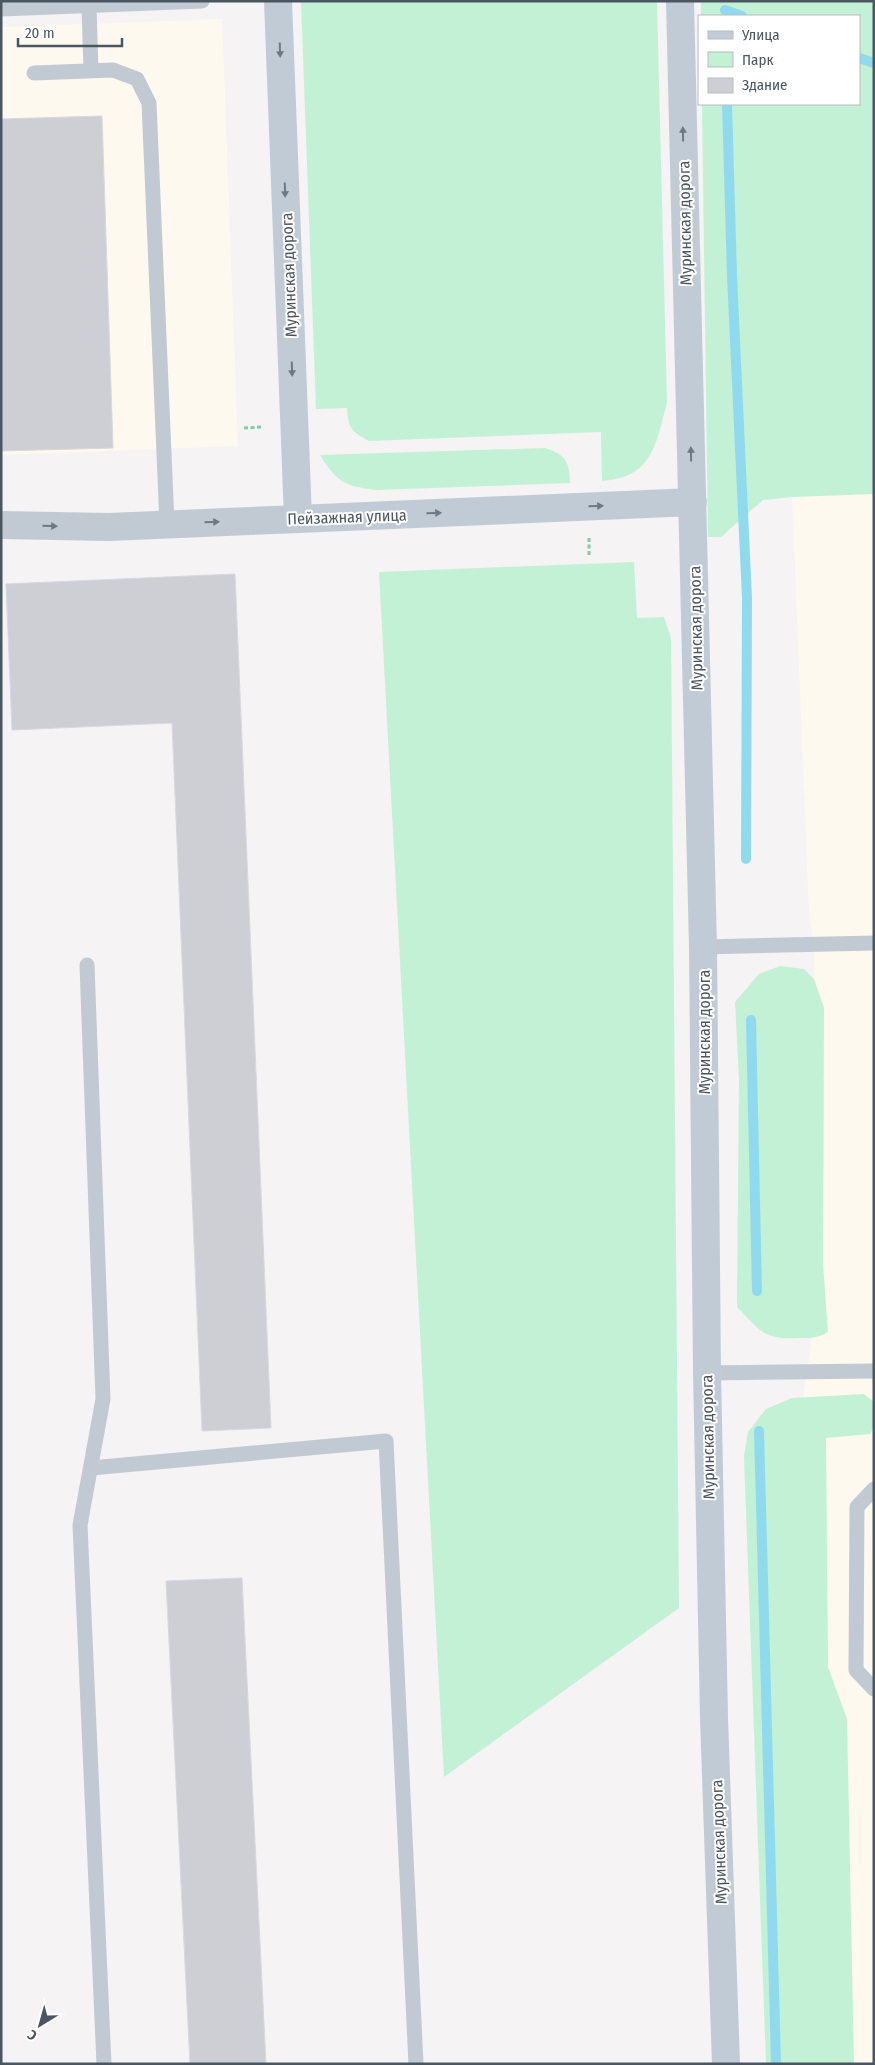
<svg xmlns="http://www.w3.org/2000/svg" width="875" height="2065" viewBox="0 0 875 2065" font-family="'Fira Sans Condensed',sans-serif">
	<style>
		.commercial { fill: #fdf9ef }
		.green { fill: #c3f1d5 }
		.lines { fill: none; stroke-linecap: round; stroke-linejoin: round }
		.stream { stroke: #90daee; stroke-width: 10 }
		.building { fill: #cdcfd5; stroke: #d7d9de }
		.path { stroke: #7ad0a6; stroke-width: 3; stroke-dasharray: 4 2.5; stroke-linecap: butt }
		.lane { stroke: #c1cad2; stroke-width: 15 }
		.street { stroke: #c1cad2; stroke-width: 28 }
		.secondary { stroke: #c1cbd6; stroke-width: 28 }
		.oneway { fill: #6e7984 }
		.oneway2 { fill: #6e7983 }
		.labels { text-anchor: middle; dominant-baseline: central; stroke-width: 4; stroke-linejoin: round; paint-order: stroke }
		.street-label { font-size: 16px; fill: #4a5661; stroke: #fff }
	</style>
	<rect width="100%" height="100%" fill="#f5f3f3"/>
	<path class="commercial" d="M222,19l16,427 -237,9v-428z
		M874,494v1570h-51l-22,-654 22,-147 1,-255 -10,-29v-35l-5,-28 -17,-419z"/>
	<path class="green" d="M301,1h356l10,402c-12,43 -14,74 -65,78l-1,-49 -232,9c-18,-10 -21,-13 -22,-33l-31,1z
		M701,1h173v493l-82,3 -29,3 -42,37h-13l-6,-433h157v-88h-158z
		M545,448c20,6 25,14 25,35l-194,7c-32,-4 -39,-8 -56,-35z
		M634,562l3,56 27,-1 7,21 8,970 -235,169 -65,-1205z
		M780,966l24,3 10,10 10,29 -1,255 5,69c-9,6 -18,6 -29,6 -36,2 -38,-7 -62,-31l2,-228 -4,-77 24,-28z
		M864,1394l10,8v25l-4,7 -44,4 2,229 19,52 7,345h-88l-22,-608 4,-24 18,-23 26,-11z"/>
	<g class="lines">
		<path class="stream" d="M725,10l17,6
			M859,58l15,5
			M727,104l5,172 15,322 -1,261
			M751,1020l6,271
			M759,1431l17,633"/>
	</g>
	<path class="building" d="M102,116l11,332 -112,3v-332z
		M235,574l36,854 -69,3 -30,-708 -160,7 -6,-146z
		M242,1578l24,486h-76l-24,-483z"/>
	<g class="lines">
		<path class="path" d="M244,428l19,-1
			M589,538v18"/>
		<path class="lane" d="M89,6l2,65
			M1,9l201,-8
			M34,73l79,-3 24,9 12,24 18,421
			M703,947l171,-4
			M87,965l16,434 -23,126 24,539
			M707,1373l167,-2
			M91,1468l295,-27 30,623
			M874,1489l-17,18 -1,163 18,19"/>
		<path class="street" d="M1,525l108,2 189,-8"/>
		<path class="secondary" d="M278,1l20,518 395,-17
			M680,1l23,946 4,426 7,345 12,346"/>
	</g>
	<defs><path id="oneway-solid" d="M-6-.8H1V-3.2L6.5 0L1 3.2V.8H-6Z" transform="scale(1.25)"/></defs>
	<g class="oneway">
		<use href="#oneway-solid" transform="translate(280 50) rotate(88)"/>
		<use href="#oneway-solid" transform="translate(683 134) rotate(-91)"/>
		<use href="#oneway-solid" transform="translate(285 190) rotate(88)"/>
		<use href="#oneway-solid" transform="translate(292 369) rotate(88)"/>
		<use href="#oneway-solid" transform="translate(691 454) rotate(-91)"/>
		<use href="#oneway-solid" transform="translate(596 506) rotate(-2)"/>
		<use href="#oneway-solid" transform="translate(434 513) rotate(-2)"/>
	</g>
	<g class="oneway2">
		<use href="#oneway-solid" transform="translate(212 522) rotate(-2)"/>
		<use href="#oneway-solid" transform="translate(50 526) rotate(1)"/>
	</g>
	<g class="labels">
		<g class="street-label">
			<text transform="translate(685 223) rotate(-91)">Муринская дорога</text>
			<text transform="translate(289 275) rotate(-92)">Муринская дорога</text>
			<text transform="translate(347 517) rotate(-2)">Пейзажная улица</text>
			<text transform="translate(696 628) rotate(-91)">Муринская дорога</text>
			<text transform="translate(704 1032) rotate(-90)">Муринская дорога</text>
			<text transform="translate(708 1437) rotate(-91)">Муринская дорога</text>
			<text transform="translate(719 1842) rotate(-92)">Муринская дорога</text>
		</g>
	</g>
	<rect width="875" height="2065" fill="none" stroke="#4a5661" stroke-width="5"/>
	<rect x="698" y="15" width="162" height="90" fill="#ffffff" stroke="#b7bbc0"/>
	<rect x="708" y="31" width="25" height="8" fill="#c1cbd6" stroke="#b7bbc0"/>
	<text x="742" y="40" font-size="15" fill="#4a5661">Улица</text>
	<rect x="708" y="52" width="25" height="15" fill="#c3f1d5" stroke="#b7bbc0"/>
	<text x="742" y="65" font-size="15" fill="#4a5661">Парк</text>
	<rect x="708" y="78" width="25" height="15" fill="#cdcfd5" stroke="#b7bbc0"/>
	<text x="742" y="90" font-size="15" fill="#4a5661">Здание</text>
	<g transform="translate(40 2025) rotate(217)" stroke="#ffffff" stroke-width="4" paint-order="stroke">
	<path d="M0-4L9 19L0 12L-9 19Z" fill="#4a5661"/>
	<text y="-8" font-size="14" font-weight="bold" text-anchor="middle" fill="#4a5661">С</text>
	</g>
	<path d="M18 38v8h104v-8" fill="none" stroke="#4a5661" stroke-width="2.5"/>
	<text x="25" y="38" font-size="15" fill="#4a5661" stroke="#ffffff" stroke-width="4" paint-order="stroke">20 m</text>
</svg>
